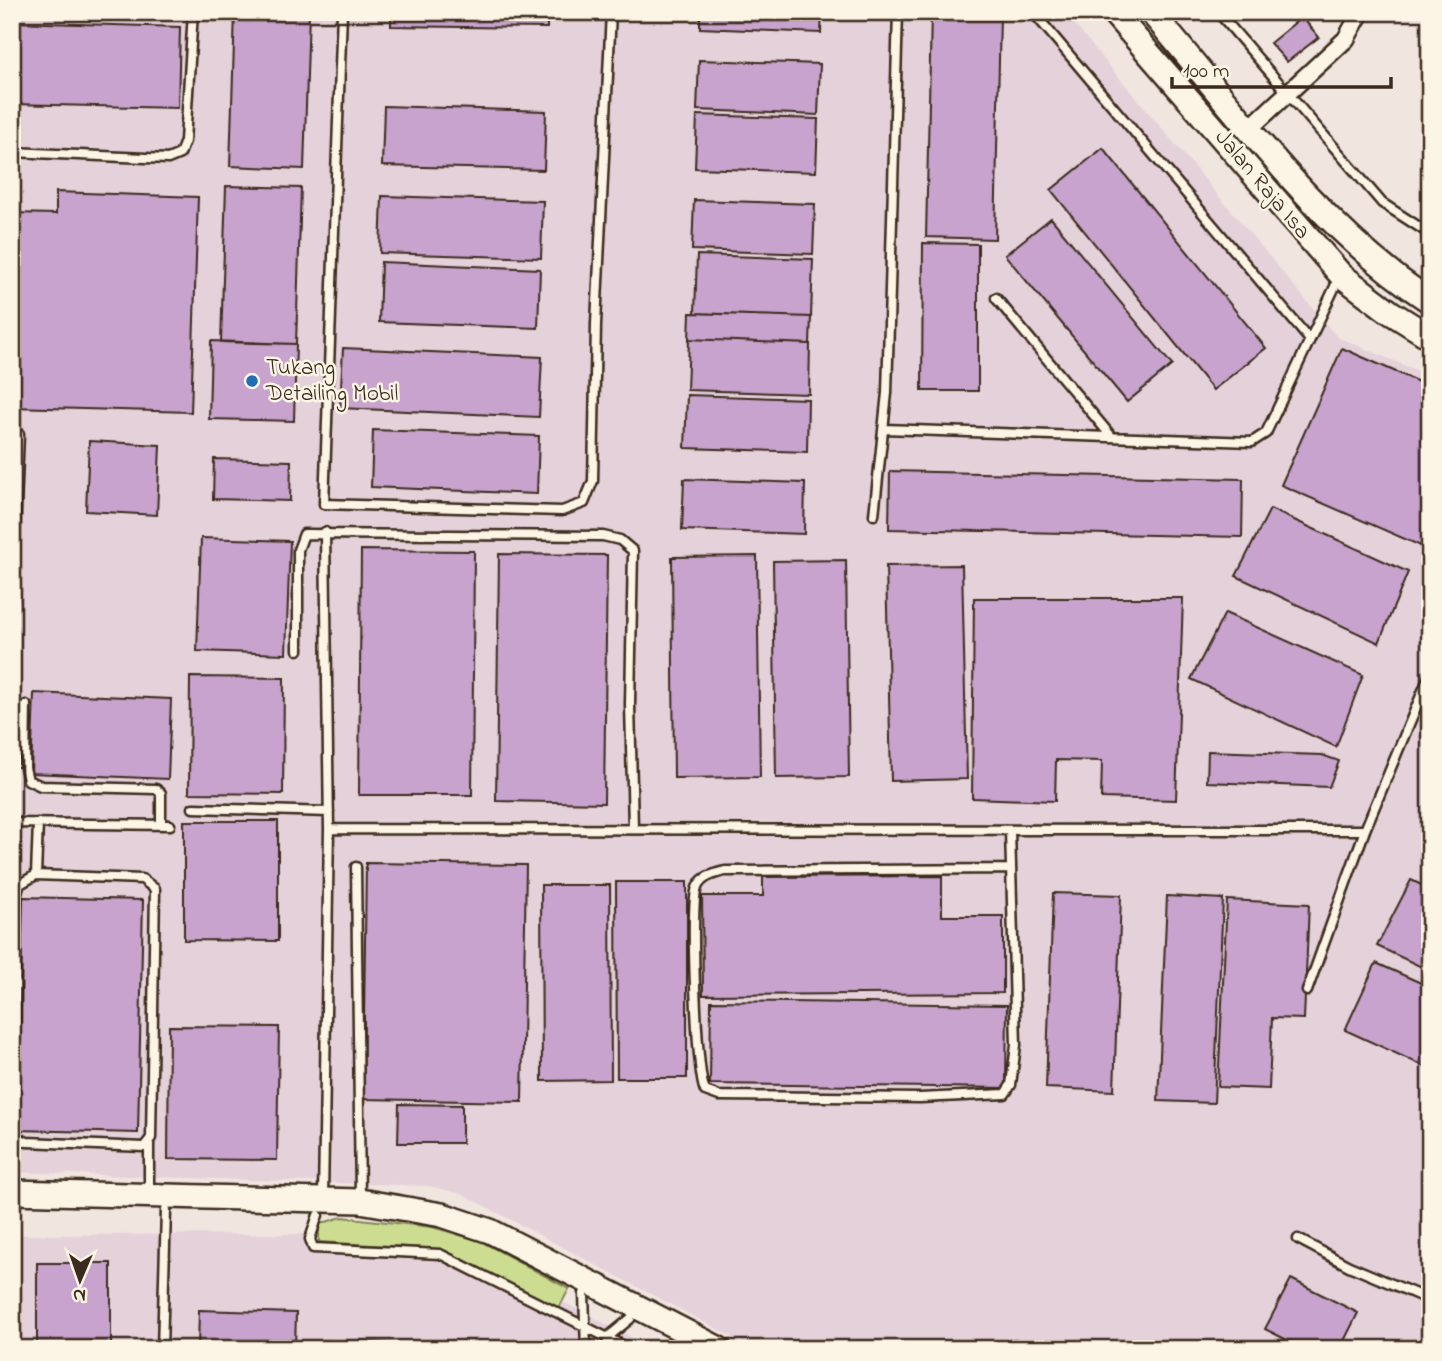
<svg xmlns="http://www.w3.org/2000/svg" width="1442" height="1361" viewBox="0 0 1442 1361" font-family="'Indie Flower',sans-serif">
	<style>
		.built { fill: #e4d1da }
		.green { fill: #ccdd91; stroke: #848458; stroke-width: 2 }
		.building { fill: #c7a3cd; stroke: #3b2a1e; stroke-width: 2 }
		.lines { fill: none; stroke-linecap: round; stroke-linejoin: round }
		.service-casing { stroke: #3b2a1e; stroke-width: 13 }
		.minor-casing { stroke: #3b2a1e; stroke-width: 21 }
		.secondary-casing { stroke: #3b2a1e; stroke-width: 28 }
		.service { stroke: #fcf5e5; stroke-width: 8 }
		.minor { stroke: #fcf5e5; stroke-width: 16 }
		.secondary { stroke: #fcf5e5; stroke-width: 23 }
		.poi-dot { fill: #1f6fb2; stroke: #fcf5e5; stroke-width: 2.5 }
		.labels { text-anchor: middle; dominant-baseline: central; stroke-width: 5; stroke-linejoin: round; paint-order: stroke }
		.street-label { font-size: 23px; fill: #3b2a1e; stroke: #fcf5e5 }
		.poi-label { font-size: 23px; fill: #3b2a1e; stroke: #fcf5e5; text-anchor: start }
	</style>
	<rect width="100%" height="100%" fill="#f1e5e0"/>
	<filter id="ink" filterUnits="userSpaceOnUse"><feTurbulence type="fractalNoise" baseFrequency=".0143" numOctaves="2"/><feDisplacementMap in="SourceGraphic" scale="14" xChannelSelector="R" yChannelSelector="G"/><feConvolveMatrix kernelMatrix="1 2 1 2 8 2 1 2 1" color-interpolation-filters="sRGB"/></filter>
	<g filter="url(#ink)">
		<path class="built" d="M12,12h1052l273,325 93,39v973h-675l-293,-155 -33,-8 -417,-14z
			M313,1234l114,5 47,17 180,93h-642v-114z"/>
		<path class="green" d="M342,1217l90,10 49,14 88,48 -12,23 -116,-63 -122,-7v-18z"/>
		<path class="building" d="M235,12h74l-5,157 -74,-3z
			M391,12h156v16l-156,-2z
			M700,12h122l-1,21 -121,-5z
			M931,13l69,2 -5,224 -69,-2z
			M1302,17l17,20 -32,25 -17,-19z
			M12,22l168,5 -2,81 -166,-4z
			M699,60l121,4 -2,51 -121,-5z
			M384,106l162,5 -2,59 -162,-4z
			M697,115l121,4 -2,53 -121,-4z
			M1103,148l163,200 -53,42 -162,-200z
			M226,186l75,2 -5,156 -75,-2z
			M56,192l142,5 -7,215 -179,-5v-194l44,1z
			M382,196l161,5 -2,57 -161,-5z
			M694,200l121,4 -2,50 -121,-4z
			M1051,218l121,147 -45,37 -122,-147z
			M923,243l55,1v147h-56z
			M697,255l116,4 -2,58 -116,-4z
			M381,262l159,7 -2,59 -159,-6z
			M690,313l121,4 -1,27 -121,-5z
			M689,339l121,5 -1,50 -122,-4z
			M211,341l85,3 -2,77 -85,-2z
			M343,348l199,9 -3,60 -199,-9z
			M1342,348l88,39v163l-149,-65z
			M687,395l121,4 -1,53 -122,-4z
			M373,430l166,6 -2,58 -166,-7z
			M12,437h2l-2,89z
			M89,441l71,4 -3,70 -71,-4z
			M214,459l77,2 -1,40 -77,-2z
			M890,471l353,8 -1,58 -353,-8z
			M684,479l121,4 -1,51 -122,-4z
			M1270,509l138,63 -29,71 -143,-67z
			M201,538l89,3 -4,113 -89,-3z
			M361,550l113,1 -2,244h-113z
			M499,554l108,1 -3,248 -108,-2z
			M757,556l3,221 -86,1 -2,-221z
			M846,560l3,217 -73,1 -3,-217z
			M962,565l5,214 -76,2 -5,-215z
			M974,598h209l-7,202 -75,-2 1,-37 -46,-1 -1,41 -83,-3z
			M1225,613l138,62 -27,72 -145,-68z
			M190,677l94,1 -1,116 -94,-1z
			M12,692h7v75h-7z
			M34,693l137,6 -3,80 -137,-6z
			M1208,751l114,4 17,6 -10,26 -122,-5z
			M184,821h94v120l-94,-1z
			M366,863l160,2 -4,237 -159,-3z
			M942,876v40h61v77l-300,2 -1,-99h61v-19z
			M1411,880l19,9v82l-53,-25z
			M616,882h71v196h-70z
			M541,885h69l1,195 -69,1z
			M1053,893l68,2 -7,196 -68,-3z
			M1167,896l56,3 -9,204 -56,-2z
			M23,897l120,3 -5,233 -121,-3z
			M1227,900l82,4 -5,115 -32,-1 -3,71 -51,-2z
			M1376,963l54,24v82l-85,-39z
			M711,1001l296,4 -1,83 -296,-4z
			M169,1026l110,1 -2,133 -109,-1z
			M399,1104l63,1v38h-64z
			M37,1263h74v86h-74z
			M1291,1279l67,34 -18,36h-35l-40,-20z
			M199,1310l97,3 -1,36h-97z"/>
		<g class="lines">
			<defs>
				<path id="service" d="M342,12l-18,492 238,7 22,-8 9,-22 3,-157 15,-312
					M1033,12l276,327
					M1218,12l164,191 48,31
					M12,152l156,7 12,-5 5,-13 8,-129
					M996,298l115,138
					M884,429l368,13 14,-9 73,-155
					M12,431l7,3 -7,168
					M874,515l13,-122 11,-381
					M298,650v-100l6,-16 299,2 17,4 13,11 -3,153 3,124
					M26,705l-1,63 3,12 13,6 115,3 5,4v32
					M193,808l136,4
					M12,823l158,2
					M329,829l1036,1
					M356,867l4,331
					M1009,869l-284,2c-12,3 -26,6 -29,20 -5,24 0,180 9,200l14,5 201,2 85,-4 6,-9 5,-40 -6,-215
					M36,875l106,4 13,10 -4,249 -7,9 -117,-5 -11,-5 -3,-11 4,-233 3,-9z
					M36,875l2,-52
					M1307,991l58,-161 65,-156
					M149,1192v-49
					M323,1198l6,-369 -4,-297
					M318,1215l-8,24 3,9 127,6 190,95
					M1298,1239l51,27 81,34
					M584,1294l2,55
					M323,1346l78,3
					M162,1349l4,-139
					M607,1349l1,-12 22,-18"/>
				<path id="minor" d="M1250,128l96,-89 15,-27"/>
				<path id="secondary" d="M1113,12l228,263 49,37 40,25
					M1151,12c84,98 170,219 279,289
					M12,1192l348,9 82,14 48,16 229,118"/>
			</defs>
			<use href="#service" class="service-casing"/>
			<use href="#minor" class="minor-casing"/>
			<use href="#secondary" class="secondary-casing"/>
			<use href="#service" class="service"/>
			<use href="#minor" class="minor"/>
			<use href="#secondary" class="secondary"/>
		</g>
	</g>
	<circle class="poi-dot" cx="252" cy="381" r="7"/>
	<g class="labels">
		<g class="street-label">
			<text transform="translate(1262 185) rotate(50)">Jalan Raja Isa</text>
		</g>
		<g class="poi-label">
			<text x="266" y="368">Tukang<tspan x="266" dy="26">Detailing Mobil</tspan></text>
		</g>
	</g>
	<rect width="1442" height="1361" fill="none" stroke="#fcf5e5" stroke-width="42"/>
	<rect x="21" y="21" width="1400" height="1319" fill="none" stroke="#3b2a1e" stroke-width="2.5" filter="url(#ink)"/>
	<g transform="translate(80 1280) rotate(182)" stroke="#fcf5e5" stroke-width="5" paint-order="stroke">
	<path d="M0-5L12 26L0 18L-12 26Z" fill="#3b2a1e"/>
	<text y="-10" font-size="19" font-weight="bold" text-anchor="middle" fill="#3b2a1e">N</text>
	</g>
	<path d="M1172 77v10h219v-10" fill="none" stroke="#3b2a1e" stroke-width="3.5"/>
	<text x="1183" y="77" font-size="21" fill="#3b2a1e" stroke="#fcf5e5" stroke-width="5" paint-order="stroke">100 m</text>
</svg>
